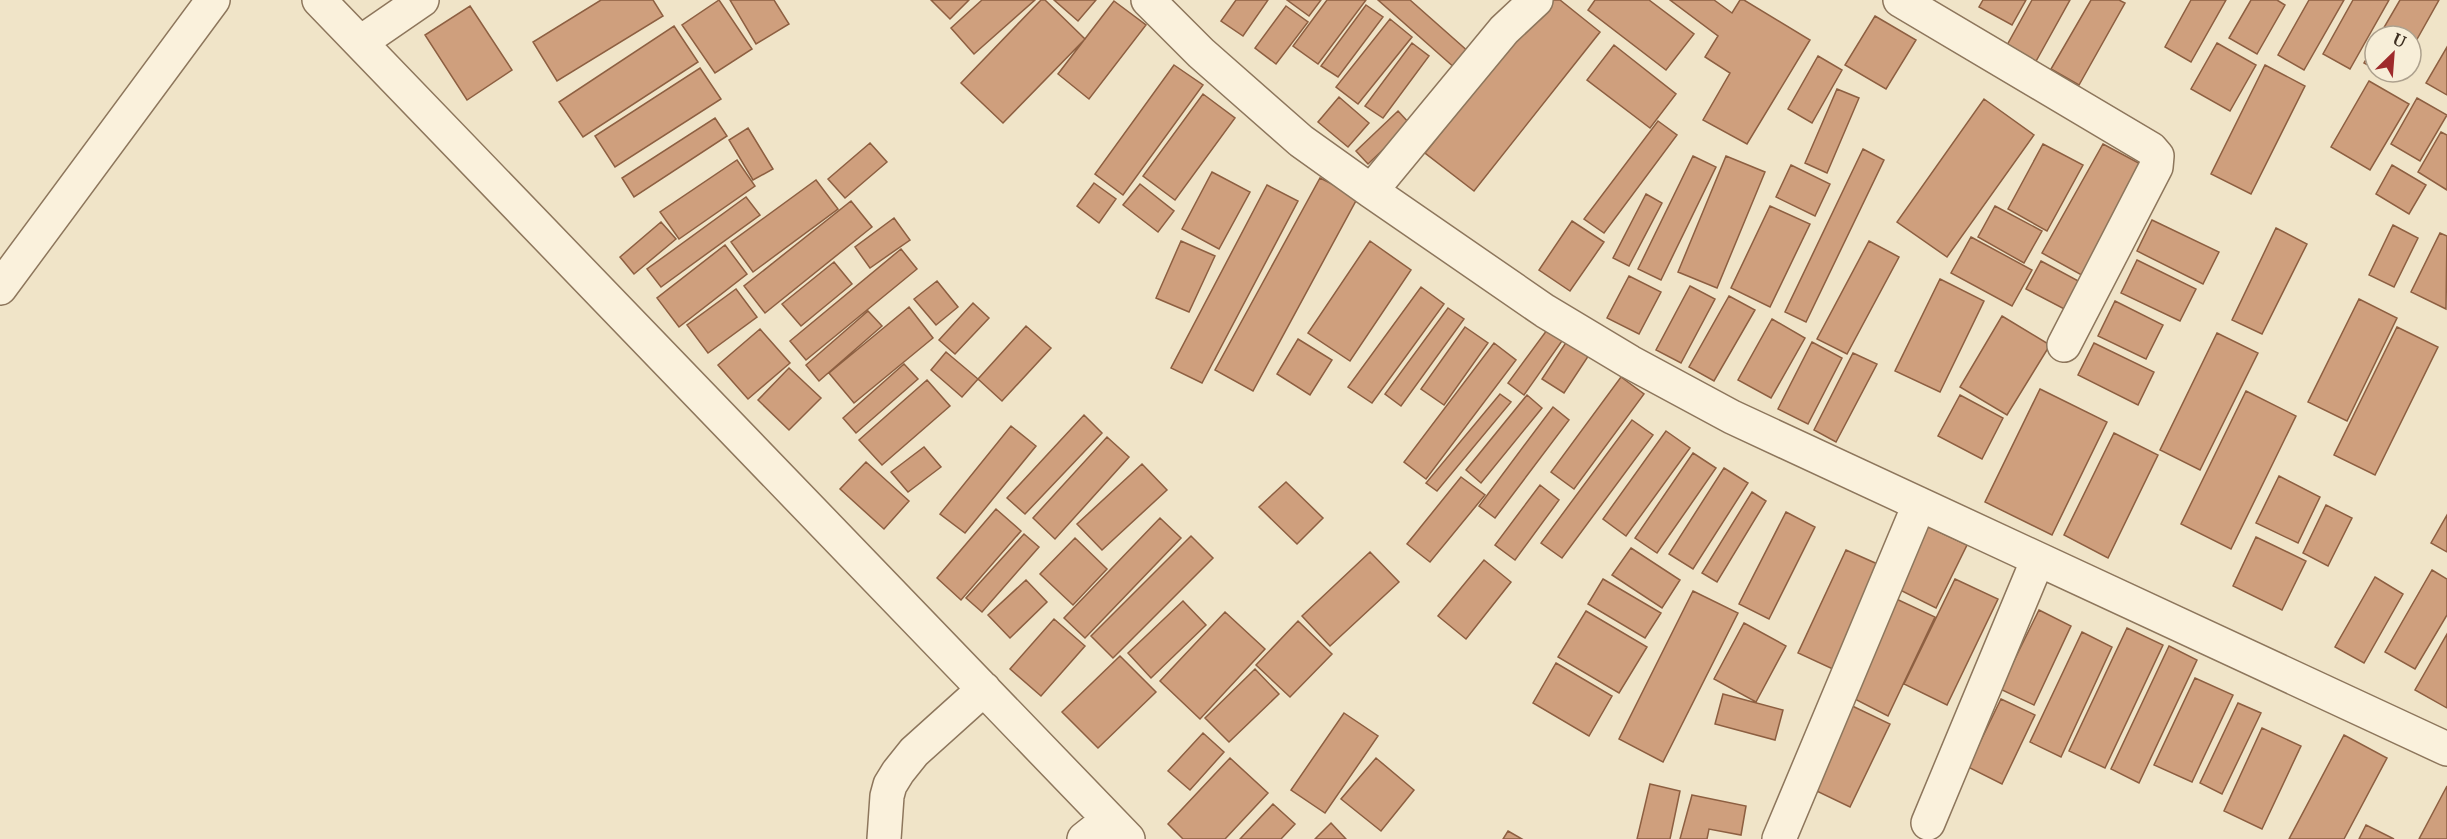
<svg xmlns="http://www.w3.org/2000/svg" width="2447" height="839" viewBox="0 0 2447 839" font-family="Merriweather,serif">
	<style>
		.building { fill: #cf9f7d; stroke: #8d5f41; stroke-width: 1.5 }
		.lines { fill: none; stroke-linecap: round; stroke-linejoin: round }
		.minor-casing { stroke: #8d765c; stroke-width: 36 }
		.minor { stroke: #faf1dc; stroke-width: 33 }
	</style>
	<rect width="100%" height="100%" fill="#f0e4c8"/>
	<path class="building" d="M601,0h52l10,16 -106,65 -24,-39z
		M719,0l33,49 -37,24 -33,-48z
		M730,0h44l15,24 -33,20z
		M931,0h38l-19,19z
		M982,0h53l-61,54 -23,-26z
		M1041,0h4l40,39 -82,84 -42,-40z
		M1054,0h42l-18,21z
		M1236,0h32l-25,36 -22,-15z
		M1287,0h34l-12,16z
		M1327,0h39l-48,64 -25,-18z
		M1378,0h32l60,53 -14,16z
		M1547,0h13l40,32 -126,159 -49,-38z
		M1595,0h54l45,34 -28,36 -78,-60z
		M1670,0h44l18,13 8,-13h4l66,40 -63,104 -44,-24 27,-47 -25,-16 13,-21z
		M1983,0h43l-14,25 -33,-18z
		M2032,0h38l-35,63 -29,-16z
		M2091,0h28l6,3 -46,82 -28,-16z
		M2191,0h35l-35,62 -26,-15z
		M2251,0h26l8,5 -28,49 -28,-16z
		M2309,0h35l-40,70 -26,-15z
		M2353,0h36l-39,69 -27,-15z
		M2400,0h39l-28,50v-14h-32z
		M1114,1l32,24 -57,74 -31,-25z
		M1366,5l17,12 -45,60 -17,-11z
		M470,6l42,64 -45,30 -42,-65z
		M1286,6l22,16 -32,42 -21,-16z
		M1875,16l41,24 -30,49 -41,-24z
		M1390,19l22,18 -54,67 -22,-17z
		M674,26l24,36 -115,75 -24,-35z
		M1412,43l17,13 -46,62 -18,-12z
		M2217,43l39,22 -26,46 -39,-22z
		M2375,44v25l-11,-6z
		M1614,45l62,49 -26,34 -63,-48z
		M2447,47v48l-21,-12z
		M1818,56l24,14 -30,53 -24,-14z
		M1174,65l29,20 -80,110 -28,-21z
		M2265,65l40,21 -54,108 -40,-20z
		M700,68l21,31 -106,68 -20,-31z
		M2380,72h19l-5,8z
		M2369,81l40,23 -39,66 -39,-23z
		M1837,89l22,9 -32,75 -22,-10z
		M1203,94l32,24 -60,82 -32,-24z
		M1339,97l30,26 -21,24 -30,-25z
		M2417,98l30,17 -27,46 -29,-17z
		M1984,99l50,36 -87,122 -50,-35z
		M1398,111l12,13 -42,40 -12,-13z
		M715,118l12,18 -93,61 -12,-19z
		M1658,121l19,14 -73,98 -20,-14z
		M748,128l25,41 -20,11 -24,-40z
		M2441,132l6,3v55l-29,-18z
		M870,143l17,19 -42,36 -17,-19z
		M2043,144l40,21 -36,66 -39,-22z
		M2103,144l45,24 -61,110 -45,-25z
		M1863,149l21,11 -78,162 -21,-10z
		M1693,156l23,11 -55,113 -23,-11z
		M1726,156l39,16 -48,116 -39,-16z
		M737,160l18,26 -76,53 -19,-27z
		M1791,165l39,19 -15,32 -39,-19z
		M2392,165l34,20 -17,29 -33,-20z
		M1212,172l38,20 -31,57 -37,-20z
		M1320,178l38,19 -105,194 -38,-21z
		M816,180l22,29 -85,63 -22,-30z
		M1094,183l22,16 -17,24 -22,-17z
		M1140,184l34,27 -16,21 -35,-27z
		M1267,185l31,16 -96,182 -31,-15z
		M1646,194l16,9 -33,63 -16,-8z
		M746,197l14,18 -99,72 -14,-18z
		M851,201l21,26 -107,86 -21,-27z
		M1770,206l40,18 -40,83 -39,-19z
		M1995,206l47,25 -18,32 -46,-26z
		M894,218l16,22 -40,28 -15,-21z
		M2152,220l67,32 -16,32 -66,-33z
		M1572,221l32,21 -34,49 -31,-21z
		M661,222l15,17 -42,35 -14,-17z
		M2393,225l25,13 -24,49 -25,-12z
		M2276,228l31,16 -45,90 -30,-14z
		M2440,233l7,3 -1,73 -35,-17z
		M1971,237l61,33 -20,36 -61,-33z
		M1181,241l34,15 -26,56 -33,-14z
		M1370,241l41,29 -61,91 -42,-28z
		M1869,241l30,16 -52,97 -30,-15z
		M725,245l22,29 -68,53 -22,-29z
		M901,249l16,20 -111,91 -16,-19z
		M2137,260l59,29 -16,32 -59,-28z
		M2041,261l43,23 -14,28 -44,-23z
		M834,262l18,22 -51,42 -19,-22z
		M1629,276l32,16 -22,42 -32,-16z
		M1940,279l44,22 -44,91 -45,-21z
		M937,281l21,26 -22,18 -22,-26z
		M1690,286l25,13 -34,64 -25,-13z
		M1421,287l23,17 -72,99 -24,-16z
		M736,289l21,28 -49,36 -21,-28z
		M1729,296l26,14 -41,71 -25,-14z
		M2359,299l38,19 -50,103 -39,-19z
		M2115,301l48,24 -17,34 -48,-23z
		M973,303l16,15 -34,36 -16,-14z
		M909,307l24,31 -79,65 -25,-30z
		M1448,308l16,11 -63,87 -16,-12z
		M868,311l14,15 -63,55 -13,-16z
		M2002,316l48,29 -43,70 -47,-28z
		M1772,319l33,19 -34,60 -33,-18z
		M1026,326l25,22 -49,53 -24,-22z
		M1465,327l23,16 -44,62 -23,-16z
		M2397,327l41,20 -63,128 -41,-20z
		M760,329l30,34 -42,36 -30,-34z
		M1547,330l15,11 -38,54 -16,-12z
		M2217,333l41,20 -58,117 -40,-20z
		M1298,339l34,21 -22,35 -33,-21z
		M1567,341l22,14 -25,38 -22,-14z
		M1812,342l30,16 -34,66 -30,-15z
		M1494,343l22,17 -90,119 -22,-17z
		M2094,343l60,29 -16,33 -60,-30z
		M946,352l32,27 -16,18 -31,-27z
		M1853,353l24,11 -41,78 -22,-12z
		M904,364l14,15 -62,54 -13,-15z
		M789,368l32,30 -32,32 -31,-30z
		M1621,377l23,17 -70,95 -23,-17z
		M927,380l23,26 -68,59 -23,-25z
		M2040,389l67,33 -55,113 -67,-33z
		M2246,391l50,25 -65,133 -50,-25z
		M1500,394l11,8 -74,89 -11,-8z
		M1527,395l15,13 -61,75 -15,-13z
		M1960,395l43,23 -21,41 -44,-23z
		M1553,407l16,13 -74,98 -16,-12z
		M1084,415l18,18 -77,81 -18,-16z
		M1632,420l21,15 -91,123 -21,-15z
		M1011,426l25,20 -71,87 -25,-19z
		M1666,431l24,17 -64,88 -23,-17z
		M2114,433l44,22 -50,103 -44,-23z
		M1107,437l22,20 -74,82 -22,-21z
		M924,447l17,20 -33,25 -17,-20z
		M1693,453l23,15 -59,85 -22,-15z
		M866,462l43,39 -25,28 -44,-40z
		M1142,464l25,26 -65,60 -25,-26z
		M1724,468l24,15 -55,86 -24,-15z
		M2279,476l41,21 -22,46 -42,-20z
		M1461,477l24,18 -55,67 -23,-18z
		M1286,482l37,36 -26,26 -38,-37z
		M1540,485l19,15 -44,60 -20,-15z
		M1752,492l14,9 -49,81 -15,-9z
		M2326,505l26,13 -24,48 -25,-13z
		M996,509l25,22 -60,69 -24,-22z
		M1786,512l29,15 -46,92 -30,-15z
		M2447,515v37l-16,-9z
		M1160,518l21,20 -96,100 -21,-20z
		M1920,523l47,22 -31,63 -46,-23z
		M1024,534l15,13 -57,65 -16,-14z
		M1191,536l22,22 -100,100 -22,-22z
		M2256,537l50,24 -24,49 -49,-24z
		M1075,538l32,31 -34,36 -33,-31z
		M1631,548l49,32 -18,28 -50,-33z
		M1846,550l36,16 -47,104 -37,-17z
		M1370,552l29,30 -69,64 -28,-30z
		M1484,560l27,22 -45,57 -28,-23z
		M2432,570l15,9v36l-32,54 -30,-17z
		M2375,577l28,17 -39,69 -29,-16z
		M1603,579l58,34 -16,25 -57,-34z
		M1955,579l43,20 -51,106 -43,-21z
		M1026,580l21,22 -37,36 -22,-23z
		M1693,591l45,22 -75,149 -44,-23z
		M1890,596l45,21 -47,99 -45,-23z
		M1183,601l23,24 -55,53 -23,-25z
		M2039,610l32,16 -37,79 -34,-16z
		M1586,611l61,36 -28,46 -61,-36z
		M1225,612l40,37 -65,70 -40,-38z
		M1054,619l31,27 -44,50 -31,-27z
		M1298,621l34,33 -42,43 -34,-32z
		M1744,623l42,23 -30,56 -42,-23z
		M2127,628l36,17 -58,123 -36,-17z
		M2082,632l30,15 -51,110 -31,-15z
		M2447,634v74l-32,-18z
		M2169,646l28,14 -58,123 -28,-14z
		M1120,656l36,36 -58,56 -36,-36z
		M1556,663l56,33 -23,40 -56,-33z
		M1255,669l24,25 -50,48 -24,-24z
		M2195,678l38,17 -41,87 -38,-17z
		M1723,694l60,16 -8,30 -60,-16z
		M2001,699l34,16 -33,69 -34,-17z
		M1844,702l46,22 -40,83 -46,-22z
		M2238,703l23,10 -39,81 -22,-11z
		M1344,713l34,23 -53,77 -34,-23z
		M2262,728l39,18 -39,83 -38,-18z
		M1203,733l21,19 -34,38 -22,-19z
		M2344,735l43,23 -43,81h-55z
		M1230,758l38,35 -43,46h-42l-15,-15z
		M1376,758l38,32 -33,41 -40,-32z
		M1650,784l30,7 -10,48h-33z
		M2447,786v53h-28z
		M1692,795l54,11 -5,29 -32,-6 -2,10h-27z
		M1273,804l22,20 -14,15h-41z
		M1331,823l15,16h-31z
		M2366,825l28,14h-35z
		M1508,831l14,8h-19z"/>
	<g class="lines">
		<defs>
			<path id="minor" d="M319,0l809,839
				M1148,0l53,53 100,88 70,50 174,120 85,51 102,55 715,332
				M1900,0l251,149 6,7 -1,11 -92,178
				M361,42l61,-42
				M1371,191l133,-161 32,-30
				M0,288l213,-288
				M1928,823l110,-264
				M884,839l3,-43 3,-11 8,-13 16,-20 70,-63
				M1084,839l24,-19
				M1779,839l140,-334"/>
		</defs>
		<use href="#minor" class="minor-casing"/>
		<use href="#minor" class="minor"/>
	</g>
	<g transform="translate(2393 54) rotate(25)"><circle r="28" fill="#f7eed8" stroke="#ada18e" stroke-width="1.5"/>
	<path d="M0-4.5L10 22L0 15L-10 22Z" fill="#9e2a2b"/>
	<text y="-9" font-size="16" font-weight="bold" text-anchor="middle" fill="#3d2e20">U</text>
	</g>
</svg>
